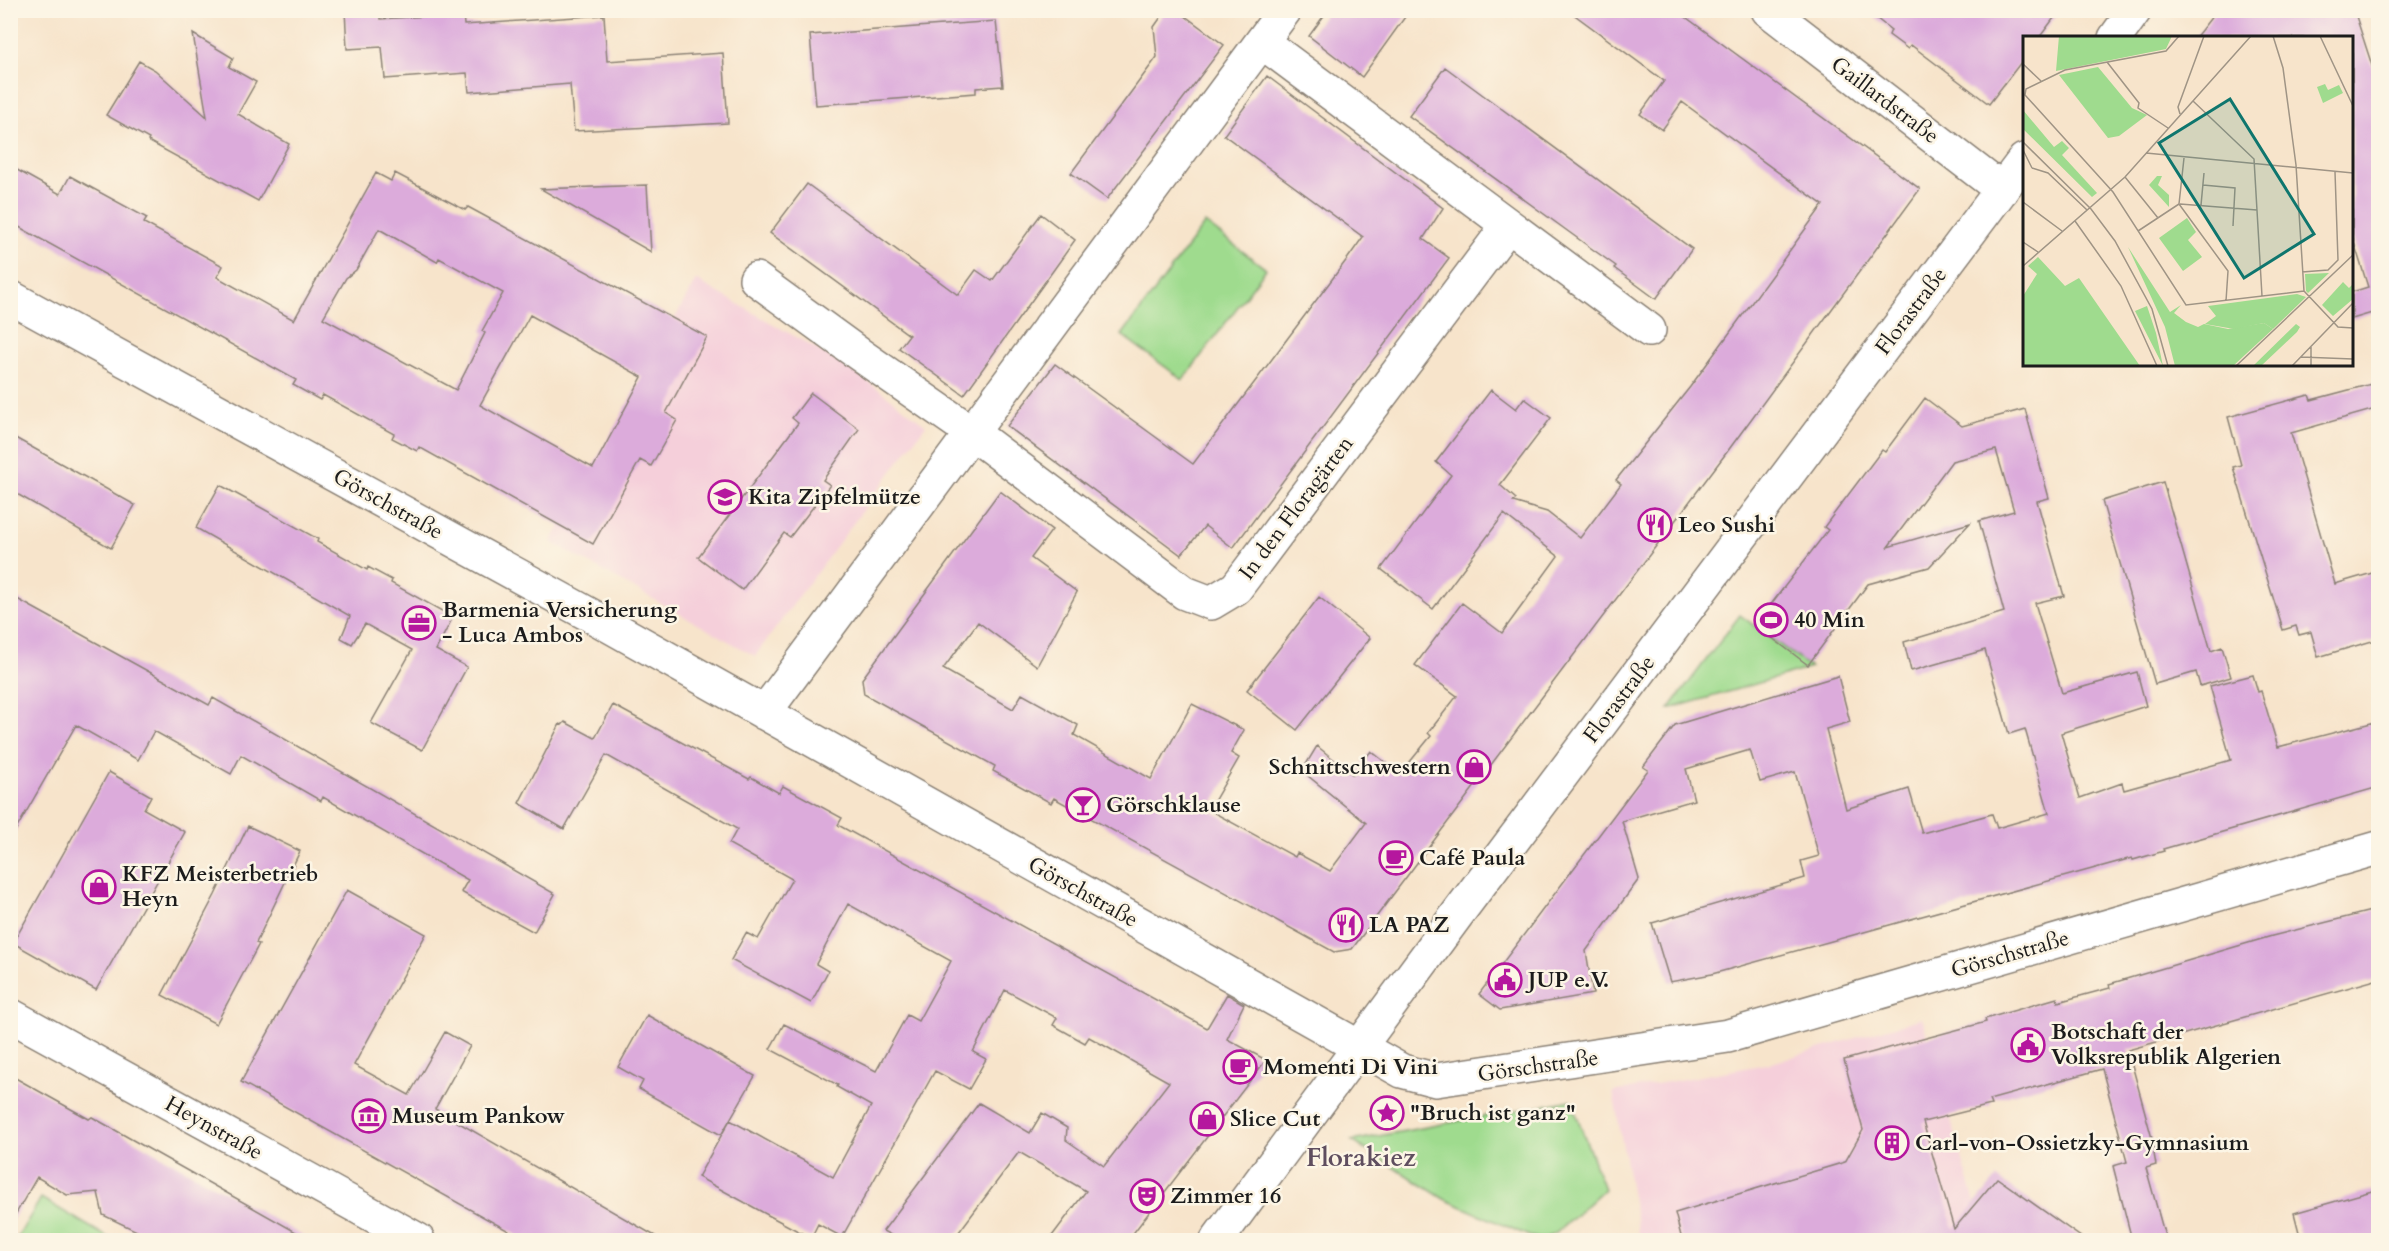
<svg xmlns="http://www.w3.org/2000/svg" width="2389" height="1251" viewBox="0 0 2389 1251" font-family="Cardo,serif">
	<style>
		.built { fill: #f5cfda }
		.green { fill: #9fdb8e; stroke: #5e7c55; stroke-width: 1.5 }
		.building { fill: #dcabdb; fill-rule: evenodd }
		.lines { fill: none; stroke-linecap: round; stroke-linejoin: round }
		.minor-casing { stroke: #8a8074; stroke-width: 36 }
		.minor { stroke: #fff; stroke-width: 33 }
		.labels { text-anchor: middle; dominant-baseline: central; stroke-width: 5; stroke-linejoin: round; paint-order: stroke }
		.street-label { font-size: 22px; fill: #1c1c1c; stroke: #fcf5e5 }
		.poi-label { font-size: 22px; font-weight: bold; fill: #1c1c1c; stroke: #fcf5e5; text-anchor: start }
		.quarter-label { font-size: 26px; font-weight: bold; fill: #5f4e5f; stroke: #fcf5e5 }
		.inset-road { fill: none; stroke: #9f9485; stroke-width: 1.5 }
		.view { fill: #0f766e; fill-opacity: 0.15; stroke: #0f766e; stroke-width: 3 }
		.inset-edge { fill: none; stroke: #1c1c1c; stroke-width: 3 }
	</style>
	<rect width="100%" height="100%" fill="#fcf5e5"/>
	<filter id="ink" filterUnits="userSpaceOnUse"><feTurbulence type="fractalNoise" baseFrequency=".0167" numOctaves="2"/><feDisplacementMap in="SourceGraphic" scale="12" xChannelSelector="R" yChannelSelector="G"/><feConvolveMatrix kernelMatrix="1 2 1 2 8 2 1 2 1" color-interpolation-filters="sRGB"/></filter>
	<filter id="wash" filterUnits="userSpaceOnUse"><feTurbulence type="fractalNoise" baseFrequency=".008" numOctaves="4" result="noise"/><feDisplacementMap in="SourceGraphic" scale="24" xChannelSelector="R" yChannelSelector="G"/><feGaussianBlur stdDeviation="1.35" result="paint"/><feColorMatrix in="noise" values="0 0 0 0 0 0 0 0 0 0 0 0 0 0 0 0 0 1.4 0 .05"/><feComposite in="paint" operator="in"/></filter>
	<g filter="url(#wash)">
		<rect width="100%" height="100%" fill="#f7e4cb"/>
		<path class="built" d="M696,280l154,88 76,57 -171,231 -204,-114z
			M1922,1018l53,185 52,37h-387l-27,-148 159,-29z"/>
		<path class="green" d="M1205,223l61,46 -83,111 -61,-45z
			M1740,615l71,53 -142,41z
			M1571,1100l33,89 -49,45 -14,5 -12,-3 -85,-37 -92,-58z
			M41,1198l68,40 -1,2h-92z"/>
		<g id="blocks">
			<path class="building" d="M345,10h34l1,9 83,-5 1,11 140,-10 3,46 116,-8 5,70 -154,8 -4,-47 -101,8 -2,-19 -82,6 -3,-32 -35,2z
				M1166,10h11l47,35 -117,154 -36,-26 86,-116 -3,-30z
				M1328,10h82l-48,67 -53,-41z
				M1568,10h108l244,179 -193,263 -375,497 -18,3 -280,-154 -3,5 -58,-32 2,-5 -131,-72 -2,-15 138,-188 52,39 -21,28 46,34 -40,74 -59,-44 -35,47 70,40 9,-15 56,31 -4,10 77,44 41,-75 52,26 -13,23 8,5 -30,52 86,47 2,-4 33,18 36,-48 -64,-52 15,-25 36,29 18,-24 29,23 31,-38 -3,-3 29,-37 -42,-31 47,-62 40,30 56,-77 -54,-42 -71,95 -52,-40 70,-94 -15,-13 55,-72 25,19 8,-11 27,20 -51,67 16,14 -3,3 34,10 33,26 41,-54 -5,-4 74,-93 133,-182 -141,-103 -20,28 -22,-16 24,-33z
				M1866,10h194l-21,28h-14v19l-36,47 -78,-59 -3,4 -19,-14 2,-5z
				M2217,10h137l25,77v224l-27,8v-27l16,-5 -16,-51v-198h-157z
				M996,21l7,65 -27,2v5l-160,12 -6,-70z
				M193,34l40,24 -4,9 27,15 -18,32 51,30 -31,57 -110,-60 1,-2 -43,-24 33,-54 16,9 52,47z
				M1445,67l247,182 -36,50 -42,-31 2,-2 -21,-15 -186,-135z
				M1267,76l176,132 -20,31 26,19 -216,290 -28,-22 -24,29 -174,-129 48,-62 138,100 155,-206 15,-21 -139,-102z
				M10,166l50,28 10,-18 77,42 -3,5 79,43 -6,11 77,43 82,-147 15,8 4,-8 70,37 3,-3 239,130 -41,76 11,7 -26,46 -11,-6 -47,84 -174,-97 -2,4 -25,-13 2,-4 -71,-39 -3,5 -27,-15 3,-5 -286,-158zM379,229l58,33 2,-4 64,35 -21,38 3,2 -29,57 -133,-72 23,-40 10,-8zM530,315l112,62 -49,91 -113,-63z
				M807,184l151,111 18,-25 16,11 49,-67 34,26 -111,155 -65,-47 10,-13 -139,-102z
				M647,185l4,67 -110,-63z
				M2379,382v26l-88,25 44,151 44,-13v68l-61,18 -7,-25 -12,3 -3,-9 -13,4 -50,-163 8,-2 -13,-48 81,-22 2,5z
				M811,393l48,36 -36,51 7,5 -40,52 -6,-4 -42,57 -44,-33 100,-134 -6,-5z
				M1925,398l37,28 63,-17 24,89 -12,3 27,95 -29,7 27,90 75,-21 9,34 -85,27 19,65 42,-15 2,7 107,-30 -21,-74 43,-11 5,17 3,-1 17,56 101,-26v66l-216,62 1,2 -31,9 -1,-2 -420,116 -42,8 -18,-59 153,-45 -4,-17 18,-5 -24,-84 -35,10 -10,-32 -64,19 8,31 -72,21 17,58 -53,72 7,43 -93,16 -21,-16 169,-224 -5,-3 32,-42 163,-49 12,46 -24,7 20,80 63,-20 13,44 70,-19 5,14 52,-15 -24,-84 -16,5 -24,-84 -74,21 -7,-29 100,-30 -25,-91 35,-10 -18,-61 -44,11 -64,86 82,-24 -41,44 -61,17 -60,81 -53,-40 73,-95 -4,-3 58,-77 3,2z
				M10,435l125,70 -24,43 -101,-58z
				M2163,482l48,169 11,-4 9,30 -31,9 -4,-14 -41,12 -53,-183z
				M220,485l98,54 -1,3 50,28 1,-3 24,13 -1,3 62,34 -17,33 31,17 -45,83 -51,-27 41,-73 -47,-26 -13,20 -11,-6 9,-22 -154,-88z
				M10,595l199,110 4,-7 342,196 -21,38 -73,-40 7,-12 -145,-83 -2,4 -80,-46 -10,19 -77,-43 -16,29 -62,-35 -66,115z
				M1319,597l51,41 -73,92 -50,-40z
				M613,705l136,74 2,-2 28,16 4,-7 59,32 -4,7 369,203 20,-34 17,10 -17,35 39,21 -138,180h-79l37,-49 -67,-39 -66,88h-53l-17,-9 96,-128 51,30 12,-20 25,15 -1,12 38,26 65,-84 -80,-45 -4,6 -32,-18 4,-7 -52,-28 -32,62 13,7 -17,30 -34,-18 -93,166 -24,-13 -7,14 -45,-24 -68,-37 32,-57 103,57 38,-71 -34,-19 1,-2 -68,-36 14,-25 92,47 31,-56 11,6 33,-60 -103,-57 -32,60 12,7 -17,32 -80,-43 15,-27 12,6 34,-60 -63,-35 8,-15 -131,-74 -42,74 -45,-26 41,-79 2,1 3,-3 30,16z
				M109,772l42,24 -7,13 41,23 -89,158 -83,-47z
				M248,826l52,25 -44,92 3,1 -43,80 -54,-29 53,-100z
				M347,890l79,44 -72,131 55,30 36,-63 25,14 -35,63 227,131h-137l-284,-158z
				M2379,909v70l-251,71 28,103 -2,1 2,11 -10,3 20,72h-34l-19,-74 14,-4 -25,-93 -113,31 2,5 -68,17 31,107 43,-51 88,62h-146l-6,-4 -19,4h-232l-7,-27 170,-51 18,-32 -19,-70 142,-38 -1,-3 72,-21 1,4 52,-14 -1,-4 163,-48z
				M647,1015l108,61 -34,59 -82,-46 4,-8 -25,-14z
				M10,1075l79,44 3,-2 218,123h-178l5,-9 -34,-16 -5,-23 -31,3 -30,-18 -27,47z
				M2379,1189v51h-78l-7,-27z"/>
		</g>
	</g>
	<g filter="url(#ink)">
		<use href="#blocks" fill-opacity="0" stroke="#8a8074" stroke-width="1.5"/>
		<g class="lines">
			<defs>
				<path id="minor" d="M1768,10l234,180
					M2115,38l20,-28
					M1262,42l387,288
					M756,279l103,75 112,78 214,161 26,10 25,-15 271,-361
					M10,297l591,324 801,450 34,9 292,-44 650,-188
					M764,713l521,-703
					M10,1015l408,225
					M1217,1240l242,-328 565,-752"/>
			</defs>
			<use href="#minor" class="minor-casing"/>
			<use href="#minor" class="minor"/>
		</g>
	</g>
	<defs>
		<symbol id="school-ring" viewBox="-11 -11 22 22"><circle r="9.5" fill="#fcf5e5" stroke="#b5179e" stroke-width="1.5"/><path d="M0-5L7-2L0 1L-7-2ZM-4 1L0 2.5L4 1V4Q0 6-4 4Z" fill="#b5179e"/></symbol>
		<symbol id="restaurant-ring" viewBox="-11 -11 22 22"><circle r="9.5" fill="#fcf5e5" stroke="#b5179e" stroke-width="1.5"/><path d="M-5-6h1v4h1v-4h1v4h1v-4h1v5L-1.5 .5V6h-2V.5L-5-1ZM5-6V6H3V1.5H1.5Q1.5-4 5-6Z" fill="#b5179e"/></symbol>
		<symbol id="stadium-ring" viewBox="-11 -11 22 22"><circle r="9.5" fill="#fcf5e5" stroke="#b5179e" stroke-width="1.5"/><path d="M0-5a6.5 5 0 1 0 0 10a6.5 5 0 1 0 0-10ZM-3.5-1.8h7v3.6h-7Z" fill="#b5179e"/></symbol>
		<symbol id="office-ring" viewBox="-11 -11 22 22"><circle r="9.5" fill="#fcf5e5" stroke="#b5179e" stroke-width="1.5"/><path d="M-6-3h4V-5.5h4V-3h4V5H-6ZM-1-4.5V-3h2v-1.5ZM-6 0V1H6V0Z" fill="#b5179e"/></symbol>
		<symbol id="shop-ring" viewBox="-11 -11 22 22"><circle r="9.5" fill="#fcf5e5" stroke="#b5179e" stroke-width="1.5"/><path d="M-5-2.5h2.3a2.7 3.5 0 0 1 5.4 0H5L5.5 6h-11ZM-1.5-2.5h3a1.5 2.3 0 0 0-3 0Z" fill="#b5179e"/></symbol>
		<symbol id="bar-ring" viewBox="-11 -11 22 22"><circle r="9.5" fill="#fcf5e5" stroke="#b5179e" stroke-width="1.5"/><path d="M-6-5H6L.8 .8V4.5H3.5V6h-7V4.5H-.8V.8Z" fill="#b5179e"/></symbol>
		<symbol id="cafe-ring" viewBox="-11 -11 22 22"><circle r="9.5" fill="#fcf5e5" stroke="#b5179e" stroke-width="1.5"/><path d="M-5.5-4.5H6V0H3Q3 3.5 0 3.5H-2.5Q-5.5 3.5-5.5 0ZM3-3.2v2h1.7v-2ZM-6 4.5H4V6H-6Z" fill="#b5179e"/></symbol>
		<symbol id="civic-ring" viewBox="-11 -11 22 22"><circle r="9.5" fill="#fcf5e5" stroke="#b5179e" stroke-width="1.5"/><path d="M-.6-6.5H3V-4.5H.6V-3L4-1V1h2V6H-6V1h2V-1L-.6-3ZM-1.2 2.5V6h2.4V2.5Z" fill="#b5179e"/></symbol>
		<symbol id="sight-ring" viewBox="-11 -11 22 22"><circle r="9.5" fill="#fcf5e5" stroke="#b5179e" stroke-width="1.5"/><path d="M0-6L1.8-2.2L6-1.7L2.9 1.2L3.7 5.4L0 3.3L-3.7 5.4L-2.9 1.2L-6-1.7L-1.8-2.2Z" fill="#b5179e"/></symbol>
		<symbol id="museum-ring" viewBox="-11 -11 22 22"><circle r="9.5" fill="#fcf5e5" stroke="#b5179e" stroke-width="1.5"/><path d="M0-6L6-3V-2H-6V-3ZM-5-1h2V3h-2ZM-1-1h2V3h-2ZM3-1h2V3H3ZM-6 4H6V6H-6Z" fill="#b5179e"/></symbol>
		<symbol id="building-ring" viewBox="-11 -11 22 22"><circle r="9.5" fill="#fcf5e5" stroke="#b5179e" stroke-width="1.5"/><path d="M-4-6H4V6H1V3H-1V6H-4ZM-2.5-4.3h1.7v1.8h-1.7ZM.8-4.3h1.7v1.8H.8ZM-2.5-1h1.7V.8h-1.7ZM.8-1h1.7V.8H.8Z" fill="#b5179e"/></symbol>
		<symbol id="theatre-ring" viewBox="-11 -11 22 22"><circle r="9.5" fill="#fcf5e5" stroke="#b5179e" stroke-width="1.5"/><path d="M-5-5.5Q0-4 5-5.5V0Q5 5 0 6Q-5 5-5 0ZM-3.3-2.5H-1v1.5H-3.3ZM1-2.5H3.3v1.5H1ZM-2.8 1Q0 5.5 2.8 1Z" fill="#b5179e"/></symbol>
	</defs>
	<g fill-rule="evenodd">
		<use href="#school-ring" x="706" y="478" width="38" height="38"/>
		<use href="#restaurant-ring" x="1636" y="506" width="38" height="38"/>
		<use href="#stadium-ring" x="1752" y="601" width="38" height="38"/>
		<use href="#office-ring" x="400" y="604" width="38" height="38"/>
		<use href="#shop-ring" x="1455" y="748" width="38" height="38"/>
		<use href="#bar-ring" x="1064" y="786" width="38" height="38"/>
		<use href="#cafe-ring" x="1377" y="839" width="38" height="38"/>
		<use href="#shop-ring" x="80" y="868" width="38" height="38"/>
		<use href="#restaurant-ring" x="1327" y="906" width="38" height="38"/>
		<use href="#civic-ring" x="1486" y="961" width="38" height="38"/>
		<use href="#civic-ring" x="2009" y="1026" width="38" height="38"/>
		<use href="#cafe-ring" x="1221" y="1048" width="38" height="38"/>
		<use href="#sight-ring" x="1368" y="1094" width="38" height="38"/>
		<use href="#museum-ring" x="350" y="1097" width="38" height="38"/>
		<use href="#shop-ring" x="1188" y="1100" width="38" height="38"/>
		<use href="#building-ring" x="1873" y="1124" width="38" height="38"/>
		<use href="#theatre-ring" x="1128" y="1177" width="38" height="38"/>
	</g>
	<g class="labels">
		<g class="street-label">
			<text transform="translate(1885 100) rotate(37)">Gaillardstraße</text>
			<text transform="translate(1911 311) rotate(-53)">Florastraße</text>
			<text transform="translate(388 504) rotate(29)">Görschstraße</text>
			<text transform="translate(1296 508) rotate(-53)">In den Floragärten</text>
			<text transform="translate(1619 699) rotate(-53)">Florastraße</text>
			<text transform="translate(1083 892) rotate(29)">Görschstraße</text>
			<text transform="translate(2010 954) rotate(-16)">Görschstraße</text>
			<text transform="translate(1538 1066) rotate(-8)">Görschstraße</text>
			<text transform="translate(214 1128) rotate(29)">Heynstraße</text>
		</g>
		<g class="poi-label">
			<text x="748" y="497">Kita Zipfelmütze</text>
			<text x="1678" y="525">Leo Sushi</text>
			<text x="442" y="610">Barmenia Versicherung<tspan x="442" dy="25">- Luca Ambos</tspan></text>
			<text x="1794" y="620">40 Min</text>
			<text x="1451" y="767" text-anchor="end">Schnittschwestern</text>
			<text x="1106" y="805">Görschklause</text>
			<text x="1419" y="858">Café Paula</text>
			<text x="122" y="874">KFZ Meisterbetrieb<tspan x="122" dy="25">Heyn</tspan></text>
			<text x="1369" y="925">LA PAZ</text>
			<text x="1528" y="980">JUP e.V.</text>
			<text x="2051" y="1032">Botschaft der<tspan x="2051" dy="25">Volksrepublik Algerien</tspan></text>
			<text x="1263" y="1067">Momenti Di Vini</text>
			<text x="1410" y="1113">"Bruch ist ganz"</text>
			<text x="392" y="1116">Museum Pankow</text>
			<text x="1230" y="1119">Slice Cut</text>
			<text x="1915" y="1143">Carl-von-Ossietzky-Gymnasium</text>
			<text x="1170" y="1196">Zimmer 16</text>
		</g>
		<g class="quarter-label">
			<text x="1361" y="1157">Florakiez</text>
		</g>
	</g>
	<g transform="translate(2023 36)">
		<rect width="330" height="330" fill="#f7e4cb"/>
		<path d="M36,0h113l-6,13 -110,22zM75,31l34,41 15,7 -28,21 -11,2 -49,-63zM302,48l3,6 11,-5 4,8 -20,10 -6,-16zM0,74l31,37 8,-6 7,7 -7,7 35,38 -5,4 -69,-68zM134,140h5l-4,9 11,10v12l-20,-22zM105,211l42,65 11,-7 -7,8 12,9 12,5 6,-3 24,5 36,-6 9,6 -40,37h-58l-10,-39zM273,288l4,3 -3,5 -36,34h-8z" fill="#9fdb8e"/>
		<path d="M164,182l9,14 -8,8 14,17 -19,14 -24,-33zM15,221l27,29 14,-8 61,88h-117v-70l14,-22 -9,-8z" fill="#9fdb8e"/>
		<path d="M306,237l-21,20 -2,-2 -1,-17zM320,246l6,6 4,-4v15l-20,17 -11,-11zM274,258l9,3 -33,32 -9,-6 -30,6 -29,-5 11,-8 -8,-10zM124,270l9,27 7,33 -28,-55z" fill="#9fdb8e"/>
		<path class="inset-road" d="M156,0l-13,15 -101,19 -39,19 -1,6 88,97 73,113 118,-14M250,0l10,32 13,97 8,126M297,0l33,70M84,26l32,41 -1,5 30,20M0,28l18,17M170,65l61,58 8,137M157,78l-2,-7 26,-71M0,106l68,67 24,32 37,68 16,57M0,114l9,18M123,117l207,20M161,122l-5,46 49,67 -2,30M9,132l16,5 39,37M102,141l33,41M180,149l32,3 -2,38M0,166l39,29M157,168l77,6M178,169l3,-32M52,185l46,65 36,80M115,195l41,-27M0,206l15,10M0,230l102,-89 126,-141M279,236l26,-2 10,-10 -3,-88M281,255l34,36 15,1M278,321l52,2M213,330l117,-111M269,330l61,-63M288,330v-20"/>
		<path class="view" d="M207,63l84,135 -70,44 -85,-135z"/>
		<rect width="330" height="330" class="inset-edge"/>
	</g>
	<rect width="2389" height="1251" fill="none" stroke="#fcf5e5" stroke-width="36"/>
</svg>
